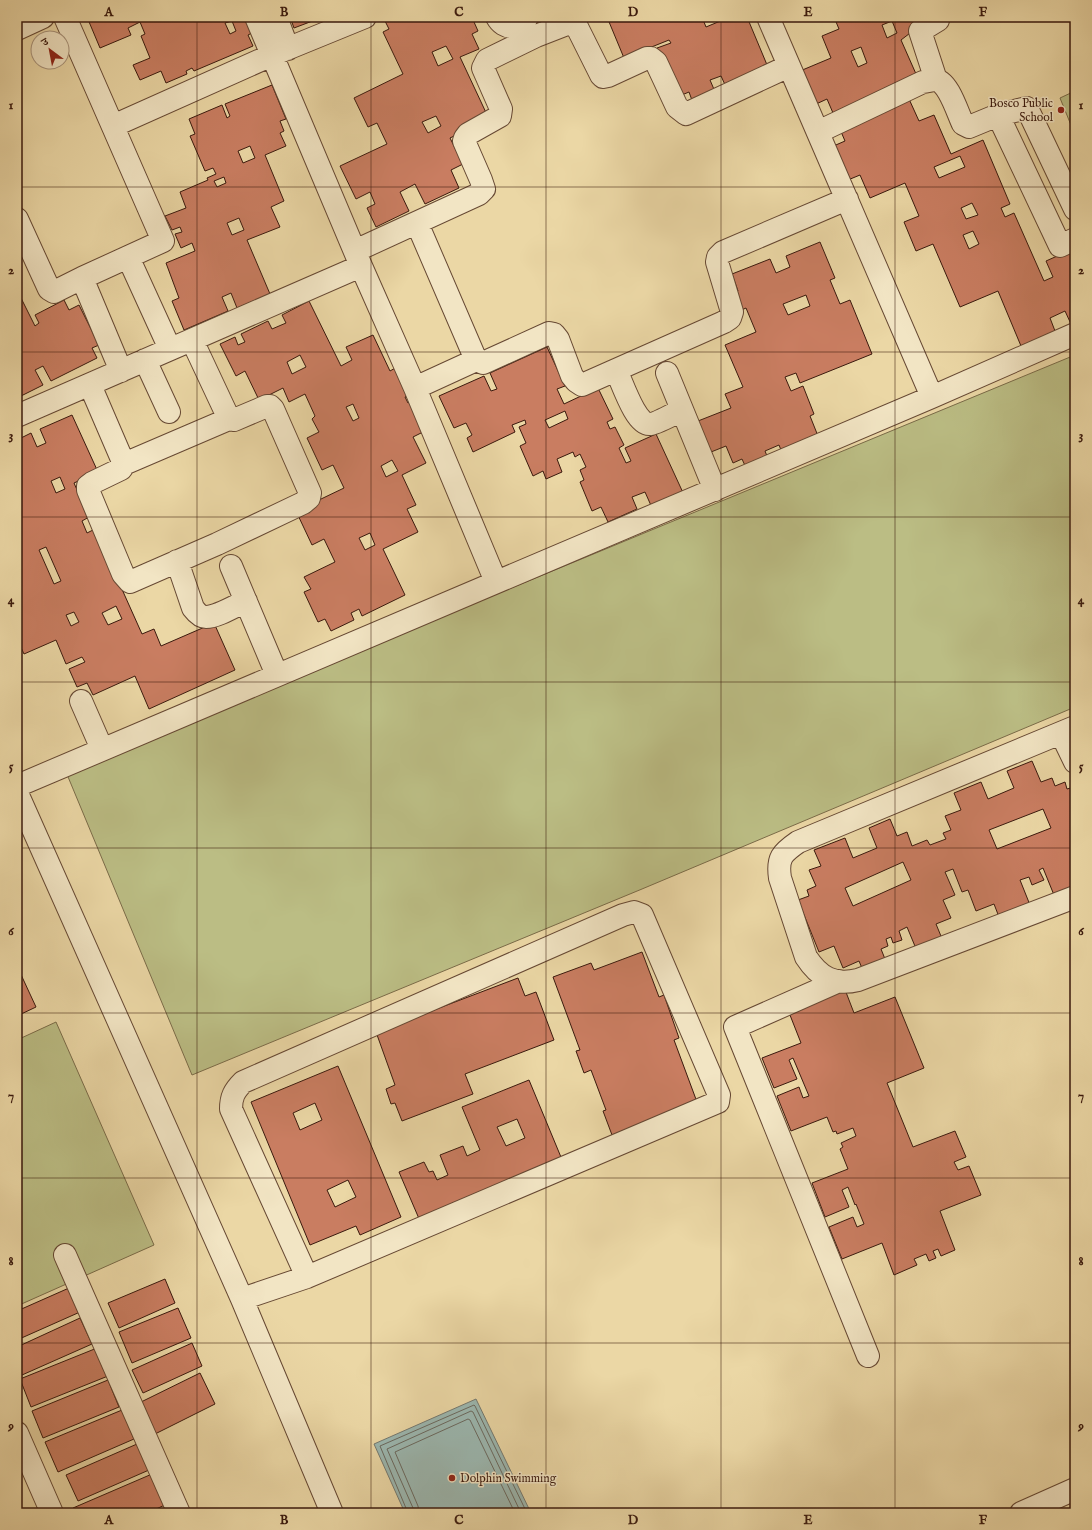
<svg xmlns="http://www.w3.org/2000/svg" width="1092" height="1530" viewBox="0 0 1092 1530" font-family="'IM FELL English','Noto Serif Devanagari',serif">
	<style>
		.green { fill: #bbbd84; stroke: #7a6b48 }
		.water { fill: #9bb7b0; stroke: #74786f }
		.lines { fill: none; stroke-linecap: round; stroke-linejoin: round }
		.shore { stroke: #6a685e; stroke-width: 1 }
		.building { fill: #c97d61; stroke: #3a190d; fill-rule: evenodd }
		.minor-casing { stroke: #664833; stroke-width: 24 }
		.minor { stroke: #f2e5c4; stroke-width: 22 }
		.grid { fill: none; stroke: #3a190d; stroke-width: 1; stroke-opacity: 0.55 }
		.poi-dot { fill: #8f2418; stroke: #f2e5c4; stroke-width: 1.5 }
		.labels { text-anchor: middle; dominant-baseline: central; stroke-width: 3; stroke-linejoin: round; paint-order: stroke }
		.poi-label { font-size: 12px; fill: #3a190d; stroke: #f2e5c4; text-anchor: end }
		.neatline { fill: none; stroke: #3a190d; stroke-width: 1.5 }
		.grid-label { font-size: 13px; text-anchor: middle; font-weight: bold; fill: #3a190d }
	</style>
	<rect width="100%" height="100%" fill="#ebd7a5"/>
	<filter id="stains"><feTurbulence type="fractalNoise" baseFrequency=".005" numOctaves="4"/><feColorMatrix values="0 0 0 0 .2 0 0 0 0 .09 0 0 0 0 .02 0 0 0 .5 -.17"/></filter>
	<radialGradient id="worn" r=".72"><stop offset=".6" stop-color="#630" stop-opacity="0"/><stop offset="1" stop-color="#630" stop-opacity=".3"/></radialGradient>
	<path class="green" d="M1075,91v44l-15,-37z
		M1075,355v352l-433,182 -450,186 -126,-303z
		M56,1022l98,223 -137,61v-266z"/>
	<path class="water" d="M476,1399l55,114h-126l-31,-69z"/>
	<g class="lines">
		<path class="shore" d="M408,1513l-28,-67 94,-41 1,1 52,107
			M413,1513v-5l-26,-59 84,-38 2,1 48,101
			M419,1513l-1,-7 -23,-54 73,-33 2,1 45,93"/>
	</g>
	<path class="building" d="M87,17h92l2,3 7,-3h54l1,2 4,-2 7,15 -6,3 5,11 -59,25 -2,-3 -6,3 1,3 -21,9 -5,-12 -21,9 -7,-15 17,-7 -9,-22 4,-2 -5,-12 -12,6 3,7 -31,13zM232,21l4,10 -6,3 -5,-11z
		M290,17h33l-29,11z
		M383,17h32v1l3,-1h65l-9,5 4,9 -6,3 7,15 -19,8 29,62 -39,19 13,26 -12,6 8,18 -34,16 -10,-20 -15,8 9,19 -33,16 -9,-19 8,-4 -5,-12 -14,7 -16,-33 47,-22 -10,-21 -9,4 -14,-29 49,-24 -20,-42 6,-3zM446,46l7,13 -15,7 -6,-14zM436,116l5,10 -13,7 -6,-11z
		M607,17h95l4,10 24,-10h17l23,55 -43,17 -6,-13 -11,4 6,14 -23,9 -4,-11 -12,5 -20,-49 14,-5 -2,-3 -45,18z
		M834,17h97l-30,23 23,52 -15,7 10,22 15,-6 17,39 32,-14 27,64 -9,4 4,9 9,-4 30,68 9,-4 -7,-16 27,-12 2,4v69l-4,2 -6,-13 -15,7 5,13 -34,15 -23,-55 -38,16 -27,-63 -17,7 -12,-29 15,-6 -14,-33 -35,15 -10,-23 -17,7 -14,-34 16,-7 -18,-42 -13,6 -14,-34 31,-13 -9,-22 17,-7zM892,21l5,12 -10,5 -5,-13zM861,47l6,16 -9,4 -7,-16zM960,156l5,11 -26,11 -5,-11zM972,203l6,12 -12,4 -5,-11zM973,231l6,13 -10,5 -6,-14z
		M272,85l14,34 -6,2 4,10 -4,2 6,13 -21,9 19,46 -13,6 9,20 -33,13 23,54 -33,14 -6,-15 -9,4 6,14 -44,19 -12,-29 7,-3 -13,-35 29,-12 -3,-8 -11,5 -6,-14 7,-2 -2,-5 -8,3 -7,-14 21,-8 -6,-16 28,-12 -1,-2 9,-4 -3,-6 -8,3 -15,-35 5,-2 -6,-15 33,-14 5,13 3,-2 -5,-12zM250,146l5,12 -12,5 -5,-12zM224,177l2,6 -9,4 -3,-6zM239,218l5,12 -12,5 -5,-12z
		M820,242l15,36 -5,2 10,24 10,-4 22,54 -72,29 -4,-10 -11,4 6,14 12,-5 11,28 -4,2 10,25 -37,14 -4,-10 -14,6 4,10 -22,9 -5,-11 -9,4 -7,-17 -15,6 -13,-31 33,-13 -6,-14 18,-7 -18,-42 31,-13 -10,-24 -9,4 -7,-17 8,-4 -6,-17 38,-15 6,14 14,-6 -4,-11zM806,295l4,11 -22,9 -5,-11z
		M17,290l18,36 4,-3 -4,-8 29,-15 5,10 10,-5 20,40 -7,3 5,10 -46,23 -8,-15 -8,4 8,15 -26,13z
		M309,301l32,65 11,-6 -6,-13 27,-12 17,36 7,-4 13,27 -5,3 3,6 5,-3 14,30 -14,7 13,26 -24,12 14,30 -9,4 11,23 -35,17 22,46 -43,21 -3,-7 -8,4 3,7 -23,11 -6,-12 -7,3 -14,-30 7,-3 -7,-12 31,-15 -11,-23 -12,6 -16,-34 48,-23 -11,-23 -11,5 -15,-32 12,-6 -7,-13 3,-3 -10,-22 -16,8 -6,-14 -24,12 -14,-29 -9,5 -16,-32 15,-7 3,8 7,-3 -4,-8 27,-13 4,8 14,-6 -4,-8zM300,355l6,12 -14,7 -5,-12zM353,404l6,14 -6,3 -7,-14zM392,460l6,11 -12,6 -5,-11zM370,533l5,12 -10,5 -6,-12z
		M547,347l18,39 -8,3 7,15 34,-16 15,31 -6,3 3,7 5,-2 9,18 -5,3 7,15 5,-2 -6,-13 31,-14 29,63 -32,13 -8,-18 -13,5 5,12 -29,13 -7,-15 -9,4 -12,-29 4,-2 -4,-10 6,-3 -6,-13 -5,3 -2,-5 -16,7 5,13 -16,7 -3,-8 -10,5 -13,-30 6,-3 -7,-16 7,-3 -1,-4 -13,5 3,7 -42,20 -6,-14 5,-3 -6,-12 -12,5 -15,-32 45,-20 7,15 6,-2 -7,-16zM565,411l3,8 -19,9 -4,-8z
		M72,415l26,57 -24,11 15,34 -7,4 5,12 8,-4 47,105 12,-5 7,17 53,-23 21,47 -86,39 -14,-33 -42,19 -6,-12 -10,4 -8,-18 16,-7 -3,-5 -16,7 -10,-24 -32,14 -7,-15v-19l3,-1 -3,-7v-172l14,-7 6,14 9,-4 -6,-14zM60,477l5,12 -9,4 -5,-12zM46,547l15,34 -7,3 -15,-34zM116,606l6,13 -14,6 -6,-12zM74,612l5,10 -8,4 -5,-11z
		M1032,761l9,21 11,-4 3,8 10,-4 2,7 7,-2 1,3v96l-21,9 -11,-27 -4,2 5,10 -12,5 -3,-8 -9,3 10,25 -31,12 -5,-13 -18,7 -8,-21 -6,2 -9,-23 -8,3 10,23 -12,5 8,18 -15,6 7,17 -26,10 -10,-24 -8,4 3,9 -9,3 -2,-6 -5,2 2,7 -7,3 6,15 -23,9 -5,-12 -16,7 -9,-22 -15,6 -21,-52 11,-4 -2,-6 9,-4 -7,-16 12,-4 -7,-16 31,-12 8,20 24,-10 -8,-20 21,-9 7,17 10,-4 5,14 15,-6 3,5 16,-6 -3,-6 8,-3 -6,-14 16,-6 -7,-17 27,-11 7,17 26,-11 -7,-17zM1043,809l8,19 -54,21 -8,-19zM903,862l8,18 -58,26 -8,-18z
		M642,952l17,45 5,-2 15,43 -5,2 23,62 -85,33 -9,-24 3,-1 -15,-40 -7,3 -8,-22 4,-1 -27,-73 38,-14 3,7z
		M17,966l19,41 -19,9z
		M518,978l7,18 11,-4 18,48 -89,34 8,20 -71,27 -7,-18 -4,1 -5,-15 9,-4 -19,-53z
		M844,987l10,26 41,-16 29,71 -37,15 26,64 42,-16 11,26 -12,5 4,8 11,-4 12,29 -41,16 15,39 -14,6 -3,-7 -5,2 3,7 -7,3 -3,-7 -12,5 3,6 -23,10 -12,-32 -40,16 -13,-32 24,-10 4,10 7,-3 -8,-20 -1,1 -7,-18 -6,3 7,17 -24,10 -13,-34 36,-14 -8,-20 3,-2 -2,-4 15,-7 -3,-8 -16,6 -1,-3 -3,1 -6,-15 -36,14 -14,-35 22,-9 4,11 6,-2 -16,-38 -4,2 8,19 -23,9 -12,-30 39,-15 -13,-33z
		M338,1066l63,151 -41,18 -4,-9 -46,19 -59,-143zM315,1103l7,17 -22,10 -7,-17zM348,1180l8,17 -21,10 -8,-17z
		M529,1080l34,82 -143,59 -21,-49 25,-10 5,10 4,-1 4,9 11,-5 -8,-20 23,-9 4,10 13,-6 -18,-43zM517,1119l8,19 -19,8 -9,-19z
		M165,1279l10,24 -56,25 -11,-25z
		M69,1288l11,24 -63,28v-29z
		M178,1308l13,30 -59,25 -13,-31z
		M80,1318l12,26 -70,31 -5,-12v-16z
		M192,1343l10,23 -59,27 -11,-23z
		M97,1348l11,28 -77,31 -11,-28z
		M200,1373l15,31 -60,30 -16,-31z
		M108,1380l11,27 -76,31 -11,-27z
		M122,1410l12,29 -76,33 -13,-30z
		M137,1444l12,26 -71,31 -12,-26z
		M152,1474l13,31 -18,8h-72l-2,-5z"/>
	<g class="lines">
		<defs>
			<path id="minor" d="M65,17l98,224 -81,37 39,93
				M256,17l105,249 54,122 81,194
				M276,17l12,32
				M497,17c7,13 23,13 30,0
				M768,17l164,380
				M17,29l26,-12
				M936,80l-16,-49 18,-11v-3
				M998,115l29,-7 48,101
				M113,126l159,-71 93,-38
				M818,132l105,-50c4,0 9,-2 12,-2 13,0 23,34 28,44l6,3 29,-12 62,131 15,-7
				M17,219l32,70 5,3 28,-14
				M417,223l59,137 7,3 66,-30 5,1 4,5 14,37 4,5 6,4 142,-63 6,-4 2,-6 -15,-50 1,-5 5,-5 124,-53
				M355,251l124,-57 5,-5 -3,-9 -17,-39 1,-3 3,-4 32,-18 1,-7 -18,-41 4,-8 49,-24 36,-14 3,1 26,52 2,2 5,-1 39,-18h4l5,4 21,45 9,7 103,-48
				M128,257l42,92
				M145,360l24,52
				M616,370c6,12 20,56 34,54 6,0 25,-11 32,-14
				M667,373l48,117
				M90,385l34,79 -3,5 -29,14 -4,3v4l35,84 7,8 87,-38 86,-41 6,-5 1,-5 -37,-84 -3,-3h-3l-33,14 -5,-1 -37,-79
				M415,388l61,-28
				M17,416l344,-150
				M124,464l105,-45
				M177,561l16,47c3,4 7,9 13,9 11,0 29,-11 40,-16
				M231,566l46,109
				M81,701l21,48
				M1075,727l-277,115c-16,11 -21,16 -18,36l26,79c13,20 28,29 52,23l217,-83
				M1061,733l14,29
				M17,786l915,-389 143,-63
				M17,793l225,506 90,214
				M839,981l-104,46 133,329
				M65,1255l114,258
				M242,1299l65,-22 411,-175 1,-7 -77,-180 -8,-3 -11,3 -380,167c-9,9 -12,15 -12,27l76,168
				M17,1433l35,80
				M1021,1513l54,-24"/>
		</defs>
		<use href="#minor" class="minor-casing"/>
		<use href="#minor" class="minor"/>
	</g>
	<path class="grid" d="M197,17v1496M371,17v1496M546,17v1496M721,17v1496M895,17v1496M17,187h1058M17,352h1058M17,517h1058M17,682h1058M17,848h1058M17,1013h1058M17,1178h1058M17,1343h1058"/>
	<g class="poi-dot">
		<circle cx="1061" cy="110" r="4"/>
		<circle cx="452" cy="1478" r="4"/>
	</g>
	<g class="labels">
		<g class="poi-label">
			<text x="1053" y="103">Bosco Public<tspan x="1053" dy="14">School</tspan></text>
			<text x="460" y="1478" text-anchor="start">Dolphin Swimming</text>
		</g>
	</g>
	<rect width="1092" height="1530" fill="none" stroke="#ebd7a5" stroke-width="44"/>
	<g transform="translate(50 50) rotate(328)"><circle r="19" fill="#f2e5c4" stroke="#a8937b"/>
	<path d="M0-3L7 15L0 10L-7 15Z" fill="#8f2418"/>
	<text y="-6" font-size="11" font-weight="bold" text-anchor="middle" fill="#3a190d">उ</text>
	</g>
	<rect x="22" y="22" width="1048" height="1486" class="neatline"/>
	<g class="grid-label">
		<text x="109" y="16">A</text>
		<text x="284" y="16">B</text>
		<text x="459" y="16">C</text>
		<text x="633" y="16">D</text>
		<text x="808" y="16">E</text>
		<text x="983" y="16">F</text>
		<text x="11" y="109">1</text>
		<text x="1081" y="109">1</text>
		<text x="11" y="274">2</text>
		<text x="1081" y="274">2</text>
		<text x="11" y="439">3</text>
		<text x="1081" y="439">3</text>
		<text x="11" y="604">4</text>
		<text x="1081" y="604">4</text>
		<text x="11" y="770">5</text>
		<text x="1081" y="770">5</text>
		<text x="11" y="935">6</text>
		<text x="1081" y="935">6</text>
		<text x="11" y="1100">7</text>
		<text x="1081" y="1100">7</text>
		<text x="11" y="1265">8</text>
		<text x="1081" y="1265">8</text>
		<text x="11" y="1430">9</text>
		<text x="1081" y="1430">9</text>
		<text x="109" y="1524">A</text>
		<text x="284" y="1524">B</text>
		<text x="459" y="1524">C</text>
		<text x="633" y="1524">D</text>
		<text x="808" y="1524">E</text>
		<text x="983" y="1524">F</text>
	</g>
	<rect width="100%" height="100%" filter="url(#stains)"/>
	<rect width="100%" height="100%" fill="url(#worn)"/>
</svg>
